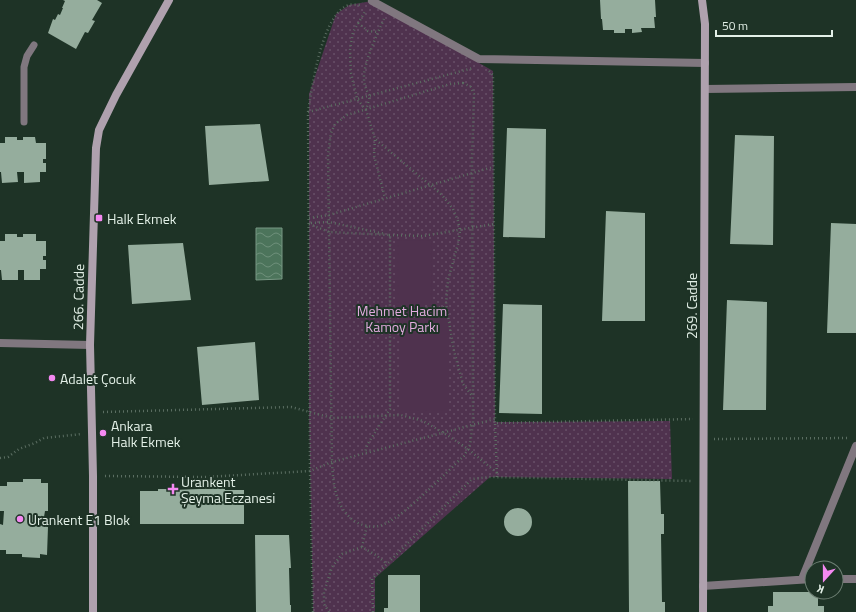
<svg xmlns="http://www.w3.org/2000/svg" width="856" height="612" viewBox="0 0 856 612" font-family="'Titillium Web',sans-serif">
	<style>
		.grass { fill: url(#grass-dots) }
		.pitch { fill: #4f324e }
		.water { fill: url(#water-waves); stroke: #799985 }
		.building { fill: #95ad9d }
		.lines { fill: none; stroke-linecap: round; stroke-linejoin: round }
		.path { stroke: #5b6e62; stroke-width: 2.5; stroke-dasharray: 1 3; stroke-linecap: butt }
		.lane { stroke: #80777f; stroke-width: 7 }
		.street { stroke: #80777f; stroke-width: 8 }
		.secondary { stroke: #afa1ae; stroke-width: 8 }
		.poi-dot { fill: #f489f1; stroke: #1e3326; stroke-width: 1.5 }
		.labels { text-anchor: middle; dominant-baseline: central; stroke-width: 4; stroke-linejoin: round; paint-order: stroke }
		.poi-label { font-size: 14px; fill: #e3f0e7; stroke: #1e3326; text-anchor: start }
		.street-label { font-size: 14px; fill: #e3f0e7; stroke: #1e3326 }
		.park-label { font-size: 14px; fill: #e1abde; stroke: #1e3326 }
	</style>
	<defs>
		<pattern id="grass-dots" width="8" height="8" patternUnits="userSpaceOnUse"><rect width="8" height="8" fill="#4f324e"/><path d="M2 2h.1M6 6h.1" fill="none" stroke="#685068" stroke-width="1.8" stroke-linecap="round"/></pattern>
		<pattern id="water-waves" width="16" height="10" patternUnits="userSpaceOnUse"><rect width="16" height="10" fill="#4c745b"/><path d="M0 5q4-4 8 0t8 0" fill="none" stroke="#6e8f7a"/></pattern>
	</defs>
	<rect width="100%" height="100%" fill="#1e3326"/>
	<path class="grass" d="M372,1l121,70 2,351 175,-1 2,58 -182,-2 -115,101v34h-62l-4,-200v-318l27,-80 13,-9z"/>
	<path class="pitch" d="M395,240l37,1 -1,63h-36z
		M399,318h49v94h-49z"/>
	<path class="water" d="M256,228h26v51l-26,1z"/>
	<path class="building" d="M63,0h34l5,3 -10,17 3,1 -7,12 -3,-1 -9,17 -28,-16 5,-14 2,1 3,-6 2,1 3,-7h-1l3,-7z
		M600,0h55l1,17h-2l1,11h-14l1,4 -10,1v-4h-7v4h-11v-3h-11l-1,-11h-1z
		M260,124l9,57 -60,4 -4,-59z
		M507,128l39,1 -1,109 -42,-1z
		M735,135l39,1 -1,109 -43,-1z
		M5,137h12v3h6v-3h12l1,6h10v16h-3v4h3v9h-6v10l-16,1v-11h-7l1,10 -16,1 -1,-11h-1v-29h5z
		M606,211l39,2v108h-43z
		M831,223l25,1v109h-29z
		M5,234h12v3h6v-3h13v7h10v15h-3v4h3v9h-6v11h-16v-10h-6v10h-16l-1,-10h-1v-29h5z
		M183,243l8,57 -59,4 -4,-59z
		M727,300l40,2 -1,108h-43z
		M503,304l39,1v109l-43,-1z
		M255,342l4,58 -57,5 -5,-58z
		M23,479h18v4h7v28h-3l-1,6h-7v3h7v6l4,1 -1,28 -7,-1v4l-18,-1v-3h-16v-4h-6v-26l3,1 1,-14h-4v-25h7v-4h16z
		M628,481h32l1,33h3v20h-3l1,68h3v10h-36z
		M225,488v2h19v34h-104v-33h18v-2h15v1z
		M504 522a14 14 0 1 1 28 0a14 14 0 1 1-28 0Z
		M255,535h34l2,33h-2l1,37h1v7h-35z
		M388,575h32v37h-36v-4h4z
		M773,592h45v14h6v6h-56v-6h5z"/>
	<g class="lines">
		<path class="path" d="M384,19c-6,13 -21,46 -20,59 0,7 2,12 6,18l-4,14 9,29 67,56 11,14 5,12 2,10 -2,13 -10,36 -2,24 8,47 9,33 10,13
			M358,23l10,8 10,1
			M489,71l4,4 2,348
			M463,83l8,4 3,7 -2,64 1,265 -3,22 -6,11c-19,17 -62,64 -85,70 -8,2 -19,-1 -26,-6 -18,-14 -20,-37 -21,-58l-4,-308 3,-21 4,-9 12,-9 103,-31z
			M366,110l-9,-11 -6,-26 -1,-23 3,-18 13,-22
			M308,112c4,-25 14,-99 41,-107 4,-1 9,0 13,0
			M375,140l-1,15 11,43
			M309,218l20,-3 143,-42 21,-6
			M311,223l18,-1 56,12
			M309,224l20,8 61,3v174l-23,36 -2,8
			M389,235l34,1 71,-12
			M391,310l56,-3
			M103,412l188,-5 41,11 69,-3 22,6 21,12 24,16 29,24
			M714,439l135,-1
			M0,458l8,-1 11,-8 16,-6 9,-5 38,-4
			M105,476l101,1 104,-6 22,-9 163,-43
			M497,477l-2,-54 198,-4
			M362,547l5,-22
			M313,612l-3,-141 -2,-359 165,-44
			M329,612l-5,-8v-12l8,-25 10,-13 20,-7 14,8 11,9
			M373,612l-1,-33 100,-100 18,-2 203,4"/>
		<path class="lane" d="M24,122v-55l3,-11 7,-11"/>
		<path class="street" d="M373,0l-1,1 107,58 226,4
			M705,89l151,-2
			M0,343l90,2
			M802,579l54,-133
			M836,579h20
			M703,586l109,-7"/>
		<path class="secondary" d="M702,0l3,24 -2,588
			M93,612v-136l-3,-131 6,-197 3,-18 17,-35 53,-95"/>
	</g>
	<g class="poi-dot">
		<rect x="95" y="214" width="8" height="8" rx="2"/>
		<circle cx="52" cy="378" r="4"/>
		<circle cx="103" cy="433" r="4"/>
		<path d="M171 483h4v4h4v4h-4v4h-4v-4h-4v-4h4z"/>
		<circle cx="20" cy="519" r="4"/>
	</g>
	<g class="labels">
		<g class="poi-label">
			<text x="107" y="218">Halk Ekmek</text>
			<text x="60" y="378">Adalet Çocuk</text>
			<text x="111" y="425">Ankara<tspan x="111" dy="16">Halk Ekmek</tspan></text>
			<text x="181" y="481">Urankent<tspan x="181" dy="16">Şeyma Eczanesi</tspan></text>
			<text x="28" y="519">Urankent E1 Blok</text>
		</g>
		<g class="street-label">
			<text transform="translate(78 297) rotate(-89)">266. Cadde</text>
			<text transform="translate(691 306) rotate(-90)">269. Cadde</text>
		</g>
		<g class="park-label">
			<text x="402" y="310">Mehmet Hacim<tspan x="402" dy="16">Kamoy Parkı</tspan></text>
		</g>
	</g>
	<g transform="translate(824 580) rotate(201)"><circle r="19" fill="#1e3326" stroke="#6d7f73"/>
	<path d="M0-3L7 15L0 10L-7 15Z" fill="#f489f1"/>
	<text y="-6" font-size="11" font-weight="bold" text-anchor="middle" fill="#e3f0e7">K</text>
	</g>
	<path d="M716 30v6h116v-6" fill="none" stroke="#e3f0e7" stroke-width="2"/>
	<text x="722" y="30" font-size="12" fill="#e3f0e7" stroke="#1e3326" stroke-width="3" paint-order="stroke">50 m</text>
</svg>
